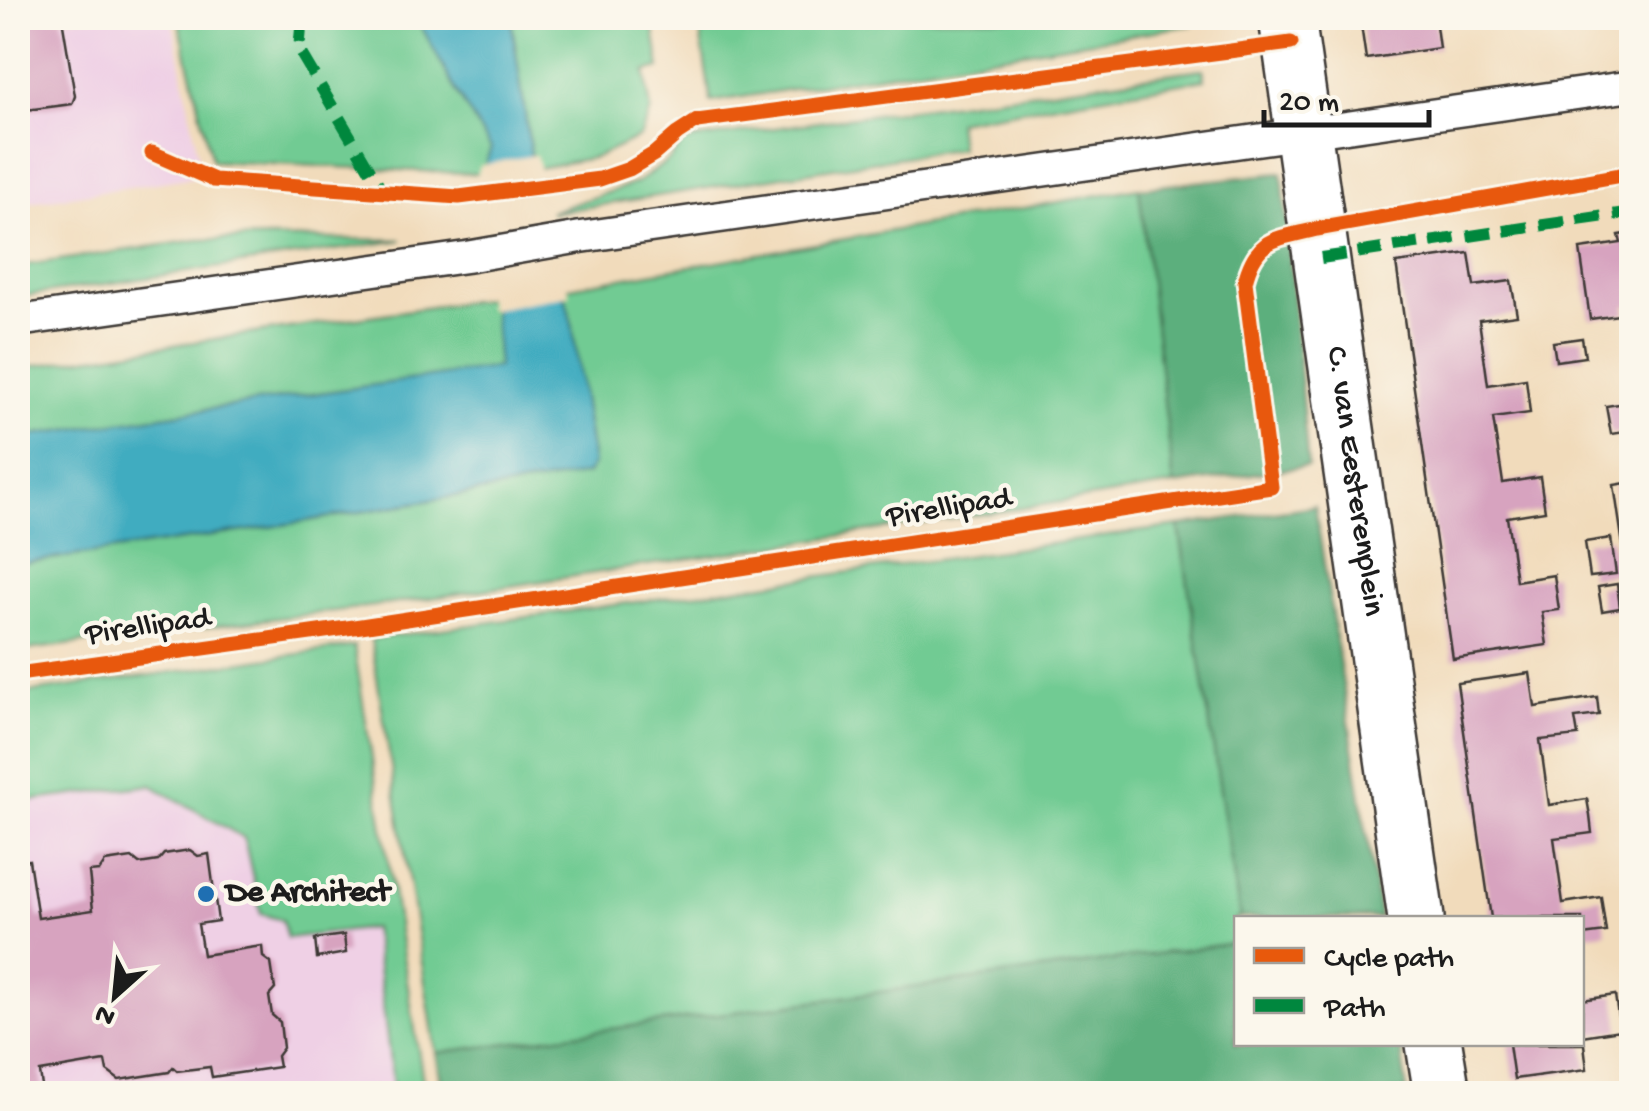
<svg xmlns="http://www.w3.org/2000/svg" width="1649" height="1111" viewBox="0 0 1649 1111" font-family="'Gochi Hand',sans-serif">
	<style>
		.built { fill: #efd0e5 }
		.green { fill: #71cb93; stroke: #467458; stroke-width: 2.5 }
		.forest { fill: #5caf7d; stroke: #3c664c; stroke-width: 2.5 }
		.water { fill: #41acc0; stroke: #2e646e; stroke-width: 2.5 }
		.pier { fill: #f1dbbb }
		.building { fill: #d7a3bf }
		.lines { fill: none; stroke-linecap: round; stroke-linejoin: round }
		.lane-casing { stroke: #3c3934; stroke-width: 35 }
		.street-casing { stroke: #3c3934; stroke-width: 60 }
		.lane { stroke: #fff; stroke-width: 30 }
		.street { stroke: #fff; stroke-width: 55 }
		.quiet { stroke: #00873e; stroke-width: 12; stroke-dasharray: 25 12; stroke-linecap: butt }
		.cycleway-casing { stroke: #fbf7ec; stroke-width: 21 }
		.cycleway { stroke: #e8590c; stroke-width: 15 }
		.poi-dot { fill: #1f6fb2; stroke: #fbf7ec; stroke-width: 4 }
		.labels { text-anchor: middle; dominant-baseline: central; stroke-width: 9; stroke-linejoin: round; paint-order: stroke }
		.street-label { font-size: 32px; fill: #1c1c1c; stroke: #fbf7ec }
		.poi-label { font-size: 32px; font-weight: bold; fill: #1c1c1c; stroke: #fbf7ec; text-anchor: start }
	</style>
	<rect width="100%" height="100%" fill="#fbf7ec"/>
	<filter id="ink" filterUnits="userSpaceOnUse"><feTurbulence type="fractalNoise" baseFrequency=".01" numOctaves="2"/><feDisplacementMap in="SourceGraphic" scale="20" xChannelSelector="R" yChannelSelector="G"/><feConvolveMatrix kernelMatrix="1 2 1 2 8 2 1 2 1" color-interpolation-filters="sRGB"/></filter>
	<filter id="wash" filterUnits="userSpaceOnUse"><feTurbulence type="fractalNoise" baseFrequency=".0048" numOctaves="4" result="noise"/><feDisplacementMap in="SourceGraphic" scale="40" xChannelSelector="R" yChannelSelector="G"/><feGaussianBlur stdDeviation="2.25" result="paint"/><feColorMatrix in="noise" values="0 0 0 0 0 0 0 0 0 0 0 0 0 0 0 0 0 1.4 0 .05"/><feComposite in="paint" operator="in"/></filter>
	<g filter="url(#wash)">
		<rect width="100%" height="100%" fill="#f1dbbb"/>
		<path class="built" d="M18,18h154l30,158 -184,28z
			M354,646l71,447h-407v-398z"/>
		<path class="green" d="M178,18h239l42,78 33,52 -10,26 -270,-13z
			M511,18h141l8,50 -15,4 6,39 -11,26 -43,20 -64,12z
			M698,18h493l1,7 -481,77z
			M1203,69l2,10 -248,42 3,27 -416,66 92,-31 33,-23 14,-17 12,-4z
			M1139,188l35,297 -776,118 -380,48v-87l240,-35 329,-55 6,-10 -21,-140 -9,-36z
			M270,238l132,2 -384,57v-31l179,-26z
			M492,298l7,69 -481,70v-69z
			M1179,526l61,392h-4v25l-800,110 -65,-414z
			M354,646l71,447h-31l-21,-165 -86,10 -5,-18 -21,-6 -17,-76 -93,-53 -133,17v-108z"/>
		<path class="forest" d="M1282,173l26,293 -134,19 -35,-297z
			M1315,506l65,412h-140l-61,-392z
			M1236,943v101h164l7,46 -21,4h-943l-7,-41z"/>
		<path class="water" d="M417,18h94l22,151 39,155 21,140 -6,10 -329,55 -240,35v-127l480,-70 -16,-193 9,-26 -32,-52z"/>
		<path class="pier" d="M536,155l34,140 -82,15 -11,-135 3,-10z"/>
		<g id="blocks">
			<path class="building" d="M18,18h44l13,78 -3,8 -54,7z
				M1360,18h75l4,30 -73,11z
				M1632,233v72l-7,1 1,8 -36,5 -10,-70 41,-6 -2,-8z
				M1469,253l5,33 37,-5 6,34 -38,5 9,65 38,-6 4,34 -37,5 5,32 5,33 37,-6 5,34 -38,6 9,64 38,-6 5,35 -17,2 5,33 -94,14 -57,-396z
				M1582,338l3,19 -29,4 -3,-19z
				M1632,402v29l-21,3 -5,-28z
				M1632,482v96l-4,1 -14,-94z
				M1611,538l5,36 -26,3 -5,-35z
				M1617,584l3,24 -18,3 -4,-24z
				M1530,673l5,34 62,-10 2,18 -24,3 3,18 -38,4 9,65 38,-6 3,17 2,17 -38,5 9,65 38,-6 5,35 -24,3v-17h-91l-34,-235z
				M190,850l8,6 11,-2 9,67 -20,3 5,31 59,-9 1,11 8,6 4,26 -6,7 3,19 8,7 3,26 -6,8 2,11 -67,10 -2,-10 -33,4 -4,-4 -4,5 -50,8 -12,-9 -2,-10 -65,11 3,22h-25v-232l11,-2 9,58 55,-8 -4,-38 10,-1 6,-9 27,-4 7,6 19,-3 6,-7z
				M344,935l2,18 -29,5 -2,-19z
				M1615,995l5,35 -38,6v-36z
				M1509,1044h75l3,25 -73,10z"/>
		</g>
	</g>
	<g filter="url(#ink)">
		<use href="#blocks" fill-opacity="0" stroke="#3c3934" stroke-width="2.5"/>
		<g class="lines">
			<defs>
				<path id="lane" d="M18,321l448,-64 115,-20 1051,-151"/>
				<g id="street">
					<path id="s1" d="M1287,18l129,900"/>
					<path d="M1434,1044l8,50"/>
				</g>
			</defs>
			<use href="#lane" class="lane-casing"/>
			<use href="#street" class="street-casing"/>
			<use href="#lane" class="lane"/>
			<use href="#street" class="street"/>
			<path class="quiet" d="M302,18l-3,32 84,142
				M1321,258l311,-46"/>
			<defs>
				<path id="cycleway" d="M152,153l62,27 245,17 141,-18 29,-10 25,-15 23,-20 20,-13 594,-78
					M18,674l343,-48 910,-139 -26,-205c11,-46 33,-43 72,-53l315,-56"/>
			</defs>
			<use href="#cycleway" class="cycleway-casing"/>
			<use href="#cycleway" class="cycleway"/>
		</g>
	</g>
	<circle class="poi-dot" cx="206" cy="894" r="10"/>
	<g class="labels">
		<g class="street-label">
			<text stroke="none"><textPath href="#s1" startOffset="468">C. van Eesterenplein</textPath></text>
			<text transform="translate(949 509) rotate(-9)">Pirellipad</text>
			<text transform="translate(148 628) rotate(-8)">Pirellipad</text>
		</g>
		<g class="poi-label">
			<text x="226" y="894">De Architect</text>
		</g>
	</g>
	<rect width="1649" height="1111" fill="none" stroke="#fbf7ec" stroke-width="60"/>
	<rect x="1234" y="916" width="350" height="130" fill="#fbf7ec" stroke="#a29f99" stroke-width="2.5"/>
	<rect x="1254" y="948" width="50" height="15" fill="#e8590c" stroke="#a29f99" stroke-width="2.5"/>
	<text x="1324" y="966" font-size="30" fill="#1c1c1c">Cycle path</text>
	<rect x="1254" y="998" width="50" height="15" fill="#00873e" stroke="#a29f99" stroke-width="2.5"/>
	<text x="1324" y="1016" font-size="30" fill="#1c1c1c">Path</text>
	<g transform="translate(115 996) rotate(207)" stroke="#fbf7ec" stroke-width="8" paint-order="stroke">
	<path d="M0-8L18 38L0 25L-18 38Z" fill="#1c1c1c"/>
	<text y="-15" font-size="28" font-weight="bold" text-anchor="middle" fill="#1c1c1c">N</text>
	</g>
	<path d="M1264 110v15h165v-15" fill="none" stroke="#1c1c1c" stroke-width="5"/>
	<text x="1279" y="110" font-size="30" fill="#1c1c1c" stroke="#fbf7ec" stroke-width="8" paint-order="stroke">20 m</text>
</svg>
